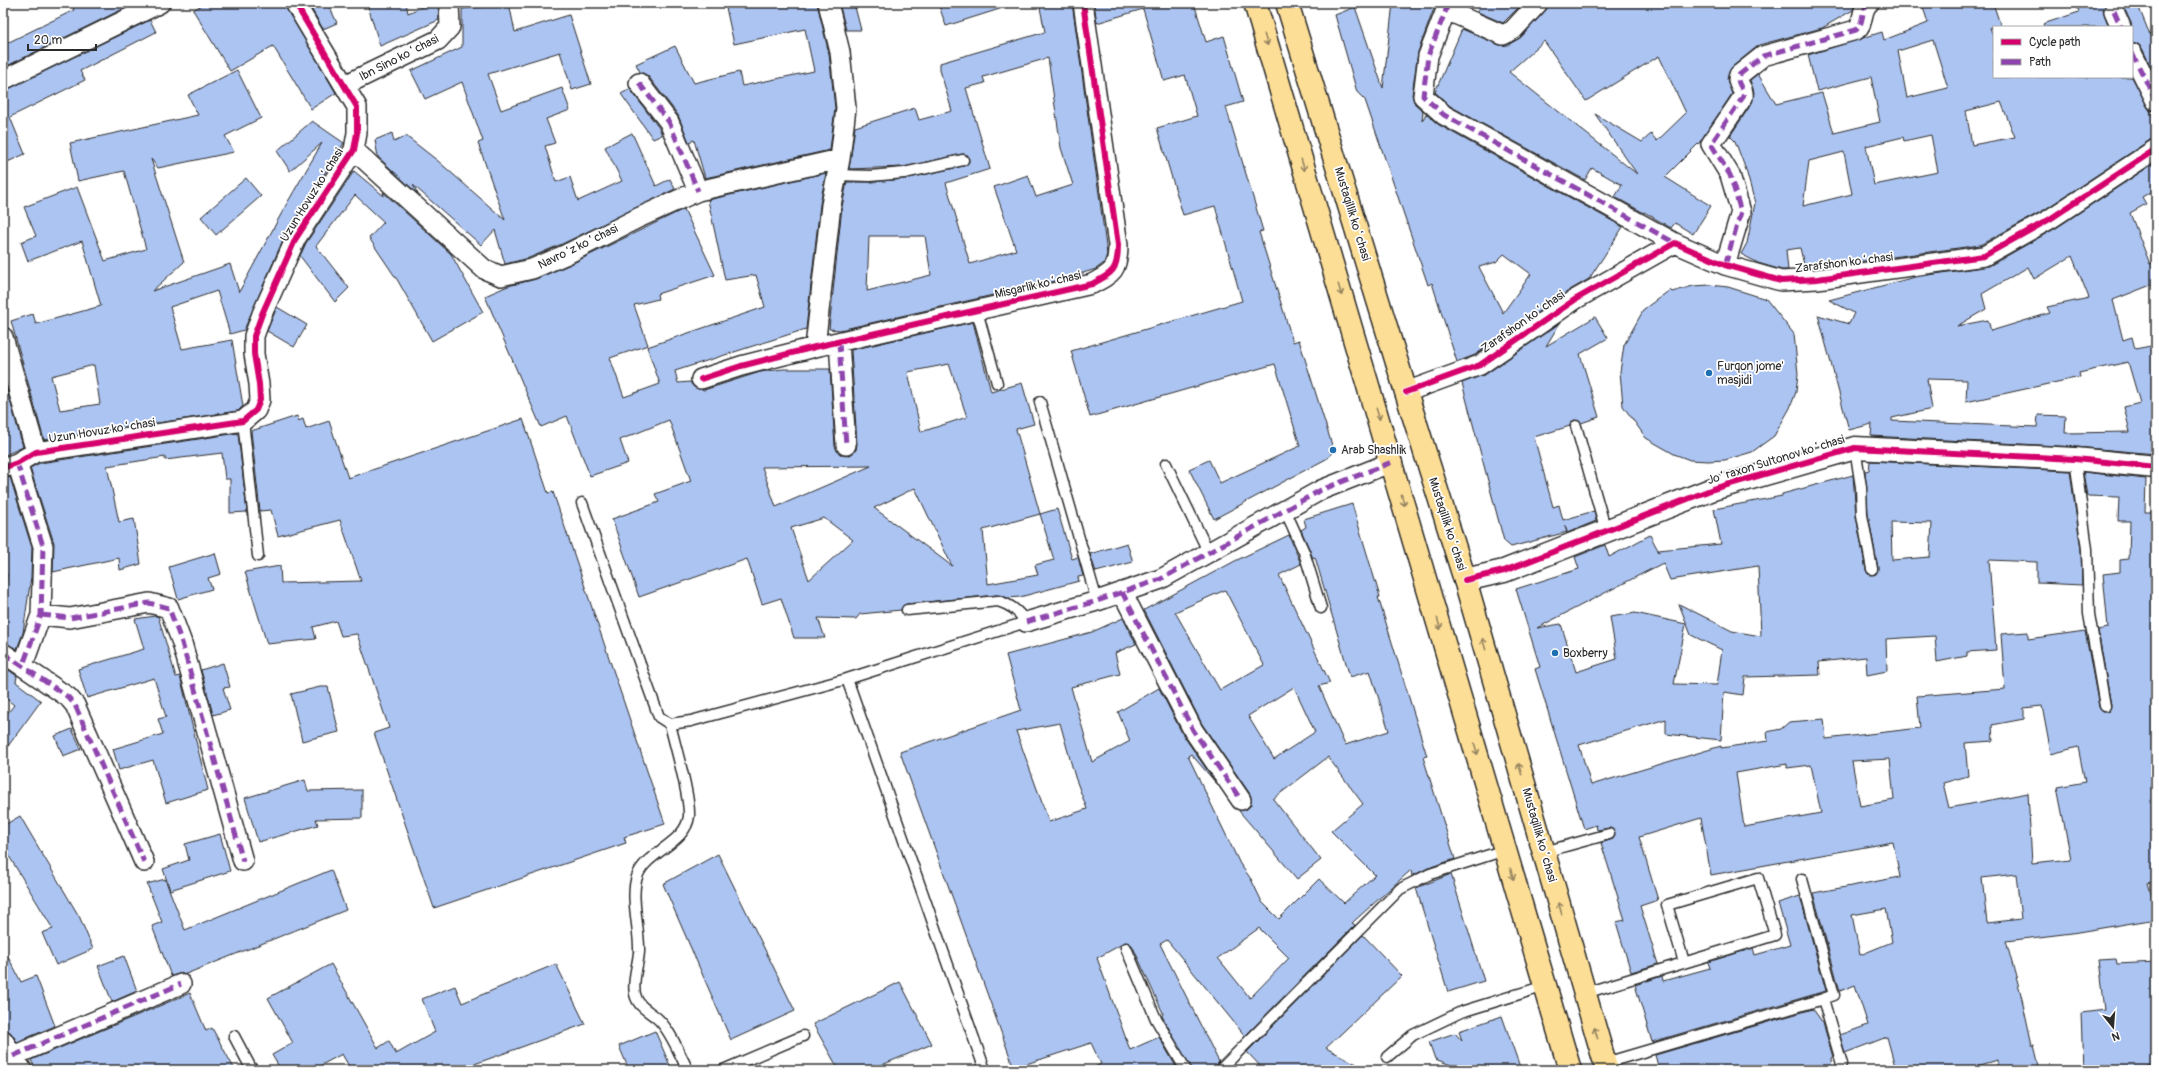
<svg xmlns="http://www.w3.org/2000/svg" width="2159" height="1073" viewBox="0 0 2159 1073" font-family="Pangolin,sans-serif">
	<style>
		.building { fill: #acc4f2; stroke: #2b2b2b; fill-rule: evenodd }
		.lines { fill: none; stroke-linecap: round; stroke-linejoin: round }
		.lane-casing { stroke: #2b2b2b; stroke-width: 13 }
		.street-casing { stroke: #2b2b2b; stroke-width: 22 }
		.secondary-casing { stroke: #2b2b2b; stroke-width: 25 }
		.primary-casing { stroke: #2b2b2b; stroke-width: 25 }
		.lane { stroke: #fff; stroke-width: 10 }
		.street { stroke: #fff; stroke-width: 19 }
		.secondary { stroke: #fff; stroke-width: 22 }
		.primary { stroke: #fdde96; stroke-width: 22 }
		.quiet { stroke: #8e44ad; stroke-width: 5; stroke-dasharray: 10 5; stroke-linecap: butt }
		.cycleway-casing { stroke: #fff; stroke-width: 8 }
		.cycleway { stroke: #d6006c; stroke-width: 6 }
		.oneway { stroke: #948460 }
		.poi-dot { fill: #1f6fb2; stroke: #fff; stroke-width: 1.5 }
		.labels { text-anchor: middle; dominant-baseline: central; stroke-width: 3.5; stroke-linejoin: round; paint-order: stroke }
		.street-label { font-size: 12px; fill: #2b2b2b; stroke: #fff }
		.poi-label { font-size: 12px; fill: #2b2b2b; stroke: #fff; text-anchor: start }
	</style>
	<rect width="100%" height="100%" fill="#fff"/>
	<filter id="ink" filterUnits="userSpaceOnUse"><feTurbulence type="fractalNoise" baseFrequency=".025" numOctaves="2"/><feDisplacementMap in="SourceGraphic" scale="8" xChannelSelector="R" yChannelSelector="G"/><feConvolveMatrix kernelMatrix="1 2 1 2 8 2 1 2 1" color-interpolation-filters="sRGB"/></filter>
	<g filter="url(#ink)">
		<path class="building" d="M71,3h64l-132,65v-23l71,-35z
			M206,3h78l52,90 -25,16 -38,-63 -43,25 -37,-61z
			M308,3h20l9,20 -14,6z
			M367,3h39l2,10 23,-10h7l1,17 -59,26z
			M490,3h19l6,29 54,-17 22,69 -19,6 -12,-38 -72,22 13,36 61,-22 8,22 -24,9 9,24 -10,3 11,36 14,-5 8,24 44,-20 -17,-34 27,-14 24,53 14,-7 5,10 -113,55 -33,14 -24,6 -10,-34 -14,15 -68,-60 5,9 -40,-37 -3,-17 17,-7 2,9 12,-6 32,25 67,59 -27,-77 5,-2 -21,-59 -37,17 -14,-28 51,-24v-38l29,-3z
			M725,3h92l12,51 6,54 -5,42 -125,28 -11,-38 -5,2 -11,-27 -30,-39 -8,-4 -4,-8 39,-18 19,37 45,-11 3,14 72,-15 -9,-42 -71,15z
			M839,3h15l7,27h-15z
			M938,3h68v4l-60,19z
			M1039,3h33l27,191 8,60 -3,9 -8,6 -29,9 -23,6 -1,-3 -28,9 -175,40 -11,-1 13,-122 5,-25h23l35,-3 59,-13 5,-4 -1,-7 -6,-1 -59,13 -54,2 6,-42 60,-19 4,12 33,-9 -12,-41v-7l105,-31zM1048,58l13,90 12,37 -37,12 -8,-22 -34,12 22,63 -46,14 -24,-81 44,-14 -24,-81 19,-5 -2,-6zM869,236h56l6,39 -64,16z
			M1094,3h100l12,39 18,-6 19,66 -17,5 37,124 -4,1 34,110 6,-2 33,105v8l-4,5 -114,61 -25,-50 20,-9 11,23 80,-37 -25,-82 -185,53 -19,-66 171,-50 -27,-95 -32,9 -26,-87 40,-12 -12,-41 -21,6 -21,-72 -46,14z
			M1393,3h43l-18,49 -6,43 3,9 8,7 -1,10 4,-7 13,11 184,102 -34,52 -19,11 -95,65 -18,7 -25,-79 -4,2 -63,-185 -8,-8 -22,-77 20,-8 28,81zM1504,254l27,20 -28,39 -24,-46 17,-5z
			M1476,3h47l-20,20 -25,-11z
			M1549,3h306l-2,7 -31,18 -63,17 -27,22 -5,12 5,15 -32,48 -35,35 46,29 -18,28 -18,-11 -4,5 -27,-16v1l-29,-16 7,-12 -30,-17 -7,12 -135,-74 -15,-14 27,-63 37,16h9l13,-8 25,-27zM1544,41l42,60 73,-45 27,57 -29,28 -6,-7 -9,8 -47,-28 42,60 -128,-102z
			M1936,3h57l8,24h-11l4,13v37h138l24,45v16l-6,2 -106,70 -64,35 -175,24 -5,-21 -14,2 2,20h-6l-24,-7 -17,-9 6,-11 8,-40 -9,-33 -11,-29 -5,-5 22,-33 2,-11 -4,-12 8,-6 18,30 46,-11 12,40 46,-11 -9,-45 -54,14 -9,-36 74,-23 2,8 44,-17 -5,-16zM1933,40l15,48 -41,10 -9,-47zM2001,102l14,35 -43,8 -6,-34zM1931,135l7,37 -64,13 -8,-39 37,-9 1,4zM1844,152l8,42 -49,12 6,-45z
			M2076,3h31l-4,7 6,17h-65l-1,-3 36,-12z
			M2121,3h16l13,32 6,-3v40l-2,1 -12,-25 -4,-4 -6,-2 -1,-19z
			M150,20l6,12 -76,39 5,9 -75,37 15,37 -22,10v-73z
			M237,70l24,48 -36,18 9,16 -76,16 -7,-9 33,103 -32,29 78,-27 9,28 47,-87 36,-62 -32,28 -13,-20 35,-30 32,22 -58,90 -42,97 -14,4 -13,-43 -47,16 12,42 50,-9 11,66 -5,5 -194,29 -33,-119 22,-7 3,10 65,-18 -19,-65 -54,20 -7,-19 15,-6 -12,-29 53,-20 28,74 41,-12 -22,-78 -46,10 -8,-38 128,-28 -10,-20zM94,365l6,39 -40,6 -9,-34z
			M630,89l29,39 3,7 -9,4 -32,-45z
			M2156,162v27l-14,8 4,7 -16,9 20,51 6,-2v21l-43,17 10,40 9,-3 3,12 21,-4v109l-80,-7 -205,-11 1,-12 -23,6 -31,-115 31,9 5,-11 -25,-13 86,-23 74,-11 67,-38zM2072,256l17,42 -42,9 3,6 -59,18 -3,-11 -31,6 29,-17 -4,-15 46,-27 6,12zM2128,362l12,41 -16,4 6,25 -65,1 1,-17 -28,-1 -1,12 -145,-6v-3l40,-9 -5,-30 40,1 -1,22 114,-25 -1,-4z
			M354,171l30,25 -1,-4 68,62 32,58 -51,29 -34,-60 -29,-43 15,-16 -29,-27 -39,51 33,42 -14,14 -35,-46 6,-13z
			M826,173l-6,31 -14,125 -131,42 3,12 12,-1 4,5 10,3 56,-18 23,-3h47l5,77 6,9 6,1 9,-6 1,-6 -6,-94 122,-28 18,70 31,-9 12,41 -18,5 24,85 17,-5 15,50 6,-2 5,19 -5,1 1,4 -59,16 -12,1 -11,-3 -91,9 -5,6 -41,4 -4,5 -38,-1 7,20h-31l-13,-40 -19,6 -15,-45 -108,38 -27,-78 47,-17 -4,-8 36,-13 -22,-61 -49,20 8,23 -38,13 -23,-60 -26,11 -56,-131 23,-10 28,-7 35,-15 113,-55 31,66 -58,19 1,5 -24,6 14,40 -38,13 14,39 36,-13 -13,-37 118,-40 -9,-32 -31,5 -17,-80zM949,364l18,53 -46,15 -13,-60zM871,466l-95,41 -14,-40zM915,488l37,78 -78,-58zM1040,514l14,46 -19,5 3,10 -50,9 -5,-54zM824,518l29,22 -44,40 -18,-52z
			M246,178l15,18 -45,39 -15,-18z
			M1710,285l18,2 38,12 28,35 4,40 -2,18 -6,16 -16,28 -22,16 -27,8 -17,1 -18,-1 -16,-6 -28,-16 -23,-32 -3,-34 4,-27 20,-36 26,-19 2,2 21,-6z
			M277,307l30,18 -13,22 -27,-16z
			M1595,317l13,21 -28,16 19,63 -18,6 -7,-3 -4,6 -36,11 19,70 6,-2 4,15 31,-9 2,10 -29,12 -2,-8 2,7 -56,15 -7,-6 -42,-158 24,-9 74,-51 -14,23z
			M6,386l17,61 -20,9v-69z
			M297,416l1,5 5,-2 3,10 23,-8 19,57 175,-59 25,74 5,-1 112,332 -41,13 2,6 -192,65 -60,-175 15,-5 -32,-94 -16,2 -5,-15 -23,6 3,12 -49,5 -22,-72 35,-6 1,17 80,-2 -21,-61 -62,16 -7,-26 -11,1 -9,-80z
			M238,433l9,79 -17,1v-34h-5l-3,-26 -57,7v-3l-58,9 12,56 15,-3 7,45 -21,6 -1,-12 -66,14 1,-29 -24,-75 10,-5z
			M1870,461l200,10 11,79 1,35 -45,-2v-21l-48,-2 7,90 -29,2v4l-30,6 -2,-26 -49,3 1,32 -20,4 -1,-18 -47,5 1,13 -75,2 -2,18 -19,-3 -3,48 -55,-6v-15l-87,26 12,40 130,-39v2l47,-7 -1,-9 14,-3 8,-7 35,-3 2,20 94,-11 -3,-32 88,-7 -4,-55 27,-2v7l57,-8 14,76 4,5 6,-1 2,-6 -13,-75 10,-2 -5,-54 17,-2v-12l9,-1 1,-38h-12l1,-24 -32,-1 -4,-24 63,7 -1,33h11v369l-8,3 8,26v9l-84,14 -66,8 16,58 10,46h2l6,25h-43v-10l-35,10h-66l-9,-33 -42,16 -5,-18 28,-10 -13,-40 -15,6 -27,-98 87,-16 -7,-35 -182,33 -10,-57 -62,19 19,63 -18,6 18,58 -27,8 -15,-50 9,-2 -24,-77 12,-4 2,-7 -5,-4 -13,2 -1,-5 -12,4 -49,-160 5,-2 -24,-78 63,-20 -4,-12 30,-12 4,12 41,-22 9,17 -1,-2 63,-6 -7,-35 68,-13v-2l71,-19 3,41 10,54 3,5 7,-1 2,-6 -10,-54 -3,-43 4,-1zM1891,522l41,1 -2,34 -38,3zM1663,563l7,17 88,-14 3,70 -29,-5 -53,-27 12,31 31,15 -5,35 -43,-1 12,-60 -51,-11 -25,4 7,42 -41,13 -15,-48 -24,4zM2042,706l9,48 27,-7 7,35 -28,5 14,72 -39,4 -4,-70 -79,15 -6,-25 25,-7 -3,-33 28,-2 -1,-16 32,-6v-11zM1890,759l4,41 -34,6 -8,-45zM1787,764v4l24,-3 10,48 -77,14 -8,-54zM2016,874l5,45 -34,4 -5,-45zM1886,909l6,33 -32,13 -8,-40z
			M10,477l22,71 -1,29 -8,56 -6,16 -14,-7v-37l4,-31 -4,1v-96z
			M1352,504l28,93h-2l49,159 -4,1 32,102 -27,9 -16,8 -1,-6 -59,53 3,2 -110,111 -78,-96 -7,4 59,118 -7,8h-20l-30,-54 1,-3 -31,-68 -6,-3 -29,16 33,92 29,-13 19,33h-89l12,-6 -10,-21 -77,25 -114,-316 121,-42 -15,-55 86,-23 31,-14 13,26 -21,9 5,21 -49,13 21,75 38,-21 -12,-29 41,-24 24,47 33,48 -25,-29 -3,2 52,108 11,15 11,23 17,17 40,-40 25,24 31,-28 -44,-44 32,-27 -35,-47 -55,42 48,61 -24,19 -58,-68 8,-2 4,-4 -1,-11 -48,-70 -58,-114 91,-49 54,-26 12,29 -22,11 51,108 -11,3 26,59 44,-14 -19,-60 -20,6 -35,-120 -2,1 -12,-28 5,-3 -2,-8zM1225,590l39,75 -44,25 -45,-78zM1294,687l21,45 -41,27 -26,-43zM1060,723l15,54 12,32 -38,13 -33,-91zM1259,928l30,30 -39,40 -32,-40z
			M1127,543l6,19 -37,10 -6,-18z
			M215,553l6,21 -13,4 4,11 -34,10 -9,-32z
			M155,616h3l18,61 4,-1 28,114 -42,13 -13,-43 -34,10 -6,-21 50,-15 -5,-15 8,-2 -12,-39 -67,20 -9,-29 66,-20 -9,-30z
			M223,663l7,24 -7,1 7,22 -17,5 -12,-45z
			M3,666l14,10 -1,6 25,19 -38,52v-34l11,-14 -11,-9z
			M320,687h8l11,45 -37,9 -11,-47z
			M72,729l9,20 -18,7 -8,-20z
			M305,780l3,11 54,-1v28l-46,1 2,6 -60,17 -13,-44z
			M20,816l60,102 13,31 -37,16 -14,-32 11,-4 -50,-83v-20z
			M220,834l10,37 -60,19 -7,-21 26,-9 -4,-16z
			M718,854l77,157 -64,29 -68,-156z
			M331,870l15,40 -160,64 -4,-1 -11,3 -19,-50 10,-4 -15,-38 18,-5 20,51z
			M1451,874l33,107 -36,11 -32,-104z
			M1800,896l26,95 -174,51 -17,-57 27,-9 1,5 47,-13 -2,-6 45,-14 2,7 35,-10 -12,-42z
			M1363,935l39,41 -76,72 42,22h-104l-17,-18z
			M3,947l18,35 15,-6 19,50 -38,16 -5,-8 -9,-7z
			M124,956l13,35 -25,11 -14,-36z
			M2116,959l1,5 39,-2v103l-8,1 1,4h-66l-2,-57 24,-3 -6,-50z
			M331,964l47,84 11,-7 7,13 39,-22 -13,-33 33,-13 7,17 94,-39 29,60 -127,46h-107l-9,-16 -30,16h-31l-9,-15 21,-12 -25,-45z
			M900,982l32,62 -62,26h-31l-26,-46z
			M190,993l16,38 6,-3 23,42h-199l-5,-10z
			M1813,1009l10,14 10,34 -2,1 1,12h-173l-4,-15z
			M1502,1016l19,54h-57l-29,-11 -6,-17 26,-9 7,8 -3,-10z
			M655,1031l17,39h-43l-10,-24z"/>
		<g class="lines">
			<defs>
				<path id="lane" d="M836,175l34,1 34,-3 59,-13
					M977,311l20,72
					M1040,402l57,199
					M243,421l15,135
					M1576,426l30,105
					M1855,448l6,39 1,28 10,54
					M2075,459l12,90 2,65 16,92
					M1166,464l42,87
					M582,503l77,214 11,7 21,-3 156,-42 179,-57c-8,-11 -15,-17 -28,-21l-91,9
					M1285,510l19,42 17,56
					M847,679l138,391
					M670,724c5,22 20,71 19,92 -3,28 -44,36 -52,61 -7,20 3,53 2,75 -1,14 -7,28 -4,42 3,14 15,17 24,26 13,13 20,34 29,50
					M1544,852l65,-18
					M1126,948l30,71 30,51
					M1585,993l190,-58 -17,-57 -91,27 17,57
					M1823,999l19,65
					M234,1036l18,34
					M1387,1057l26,-22 48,-23 84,-26
					M1605,1063l218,-64 11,-4 -32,-116
					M723,1070l80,-34
					M1220,1070l180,-181 30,-15 75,-24"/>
				<path id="street" d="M1447,3l-1,7 -18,46 -5,40 21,19 231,128
					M1446,10l57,25 10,-5 25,-27
					M2114,11l7,16
					M2132,53l24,48
					M3,80l157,-77
					M639,83l30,39 29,69
					M345,85l93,-45 12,-13 -1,-24
					M354,150l130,119 17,7 31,-7 35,-15 71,-36 60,-27 142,-32
					M1725,265l16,-53 -11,-37 -19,-31 32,-47c2,-9 -8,-13 -4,-22l24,-19 93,-26c9,-7 4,-20 13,-27
					M3,337l33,115
					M839,342l7,103
					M815,347l16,-142 9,-46 6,-51 -6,-56 -12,-49
					M701,379l40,-13 74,-19 277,-63c21,-11 26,-14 26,-39l-35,-242
					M1406,392l74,-27 96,-66 99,-56 50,22 56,16 36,-2 167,-23 66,-37 106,-70
					M17,463l26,83 -2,69 -18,50
					M3,468l14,-5 19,-11 207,-31 13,-11 4,-10 -1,-16 -5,-30v-18l8,-22 34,-76 58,-88 3,-17v-26l-62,-104
					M1122,592l71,138 48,70
					M41,615l29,3 79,-15 20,5 13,35 61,218
					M1026,622l71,-21 64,-22 160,-89 71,-28
					M3,653l65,44 7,8 69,157
					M3,1040l19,30
					M13,1056l168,-72"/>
				<path id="secondary" d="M1465,580l39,-9 209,-82 142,-41 220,11 81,8"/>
				<path id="primary" d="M1255,3l315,1067
					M1287,3l119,389 59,188 142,490"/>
			</defs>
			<use href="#lane" class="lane-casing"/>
			<use href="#street" class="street-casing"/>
			<use href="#secondary" class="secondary-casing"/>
			<use href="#primary" class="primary-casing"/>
			<use href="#lane" class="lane"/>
			<use href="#street" class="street"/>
			<use href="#secondary" class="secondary"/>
			<use href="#primary" class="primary"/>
			<path class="quiet" d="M1447,3l-1,7 -18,46 -5,40 21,19 231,128
				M2114,11l7,16
				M2132,53l24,48
				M639,83l30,39 29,69
				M1725,265l16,-53 -11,-37 -19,-31 32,-47c2,-9 -8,-13 -4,-22l24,-19 93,-26c9,-7 4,-20 13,-27
				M839,342l7,103
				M17,463l26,83 -2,69 -18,50
				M1122,592l71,138 48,70
				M41,615l29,3 79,-15 20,5 13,35 61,218
				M1026,622l71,-21 64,-22 160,-89 71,-28
				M3,653l65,44 7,8 69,157
				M13,1056l168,-72"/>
			<defs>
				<path id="cycleway" d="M701,379l40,-13 74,-19 277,-63c21,-11 26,-14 26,-39l-35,-242
					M1406,392l74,-27 96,-66 99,-56 50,22 56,16 36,-2 167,-23 66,-37 106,-70
					M3,468l14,-5 19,-11 207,-31 13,-11 4,-10 -1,-16 -5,-30v-18l8,-22 34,-76 58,-88 3,-17v-26l-62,-104
					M1465,580l39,-9 209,-82 142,-41 220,11 81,8"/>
			</defs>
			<use href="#cycleway" class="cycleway-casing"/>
			<use href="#cycleway" class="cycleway"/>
		</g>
		<defs><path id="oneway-shaft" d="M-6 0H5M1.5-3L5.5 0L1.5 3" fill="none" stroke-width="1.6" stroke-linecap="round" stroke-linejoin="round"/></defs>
		<g class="oneway">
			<use href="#oneway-shaft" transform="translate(1266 40) rotate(73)"/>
			<use href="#oneway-shaft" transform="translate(1303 165) rotate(73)"/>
			<use href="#oneway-shaft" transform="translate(1340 290) rotate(73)"/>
			<use href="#oneway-shaft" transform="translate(1378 414) rotate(73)"/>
			<use href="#oneway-shaft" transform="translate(1403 500) rotate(74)"/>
			<use href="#oneway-shaft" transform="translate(1439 624) rotate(74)"/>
			<use href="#oneway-shaft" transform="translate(1484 644) rotate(-106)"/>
			<use href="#oneway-shaft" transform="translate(1476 749) rotate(74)"/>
			<use href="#oneway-shaft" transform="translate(1520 769) rotate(-106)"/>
			<use href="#oneway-shaft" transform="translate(1512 874) rotate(74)"/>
			<use href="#oneway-shaft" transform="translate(1560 908) rotate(-106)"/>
			<use href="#oneway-shaft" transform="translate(1596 1033) rotate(-106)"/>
		</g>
	</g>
	<g class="poi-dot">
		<circle cx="1709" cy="373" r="4"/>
		<circle cx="1333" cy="450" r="4"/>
		<circle cx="1555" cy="653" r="4"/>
	</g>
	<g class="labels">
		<g class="street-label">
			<text transform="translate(399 58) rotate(-27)">Ibn Sino koʻchasi</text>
			<text transform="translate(312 195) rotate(-58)">Uzun Hovuz koʻchasi</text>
			<text transform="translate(1352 214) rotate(73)">Mustaqillik koʻchasi</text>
			<text transform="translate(578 247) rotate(-26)">Navroʻz koʻchasi</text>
			<text transform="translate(1844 263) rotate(-7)">Zarafshon koʻchasi</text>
			<text transform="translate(1038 285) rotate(-13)">Misgarlik koʻchasi</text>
			<text transform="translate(1523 322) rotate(-35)">Zarafshon koʻchasi</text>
			<text transform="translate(102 431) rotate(-9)">Uzun Hovuz koʻchasi</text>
			<text transform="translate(1776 460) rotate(-17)">Joʻraxon Sultonov koʻchasi</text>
			<text transform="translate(1447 524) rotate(72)">Mustaqillik koʻchasi</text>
			<text transform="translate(1539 835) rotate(74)">Mustaqillik koʻchasi</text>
		</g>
		<g class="poi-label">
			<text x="1717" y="366">Furqon jome'<tspan x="1717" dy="14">masjidi</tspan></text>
			<text x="1341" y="450">Arab Shashlik</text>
			<text x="1563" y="653">Boxberry</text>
		</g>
	</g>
	<rect width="2159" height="1073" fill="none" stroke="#fff" stroke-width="16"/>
	<rect x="8" y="8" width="2143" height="1057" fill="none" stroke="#2b2b2b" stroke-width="1.5" filter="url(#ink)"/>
	<rect x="1993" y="26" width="140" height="52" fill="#ffffff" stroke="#aaaaaa"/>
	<rect x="2001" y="39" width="20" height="6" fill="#d6006c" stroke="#aaaaaa"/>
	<text x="2029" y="46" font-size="12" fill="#2b2b2b">Cycle path</text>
	<rect x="2001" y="59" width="20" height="6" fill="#8e44ad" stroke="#aaaaaa"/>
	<text x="2029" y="66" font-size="12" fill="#2b2b2b">Path</text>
	<g transform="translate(2113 1027) rotate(163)" stroke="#ffffff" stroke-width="3" paint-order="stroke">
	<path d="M0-3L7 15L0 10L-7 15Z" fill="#2b2b2b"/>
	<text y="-6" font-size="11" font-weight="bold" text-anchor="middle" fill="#2b2b2b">N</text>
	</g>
	<path d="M28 44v6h68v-6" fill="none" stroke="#2b2b2b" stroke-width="2"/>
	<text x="34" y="44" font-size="12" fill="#2b2b2b" stroke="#ffffff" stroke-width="3" paint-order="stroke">20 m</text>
</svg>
